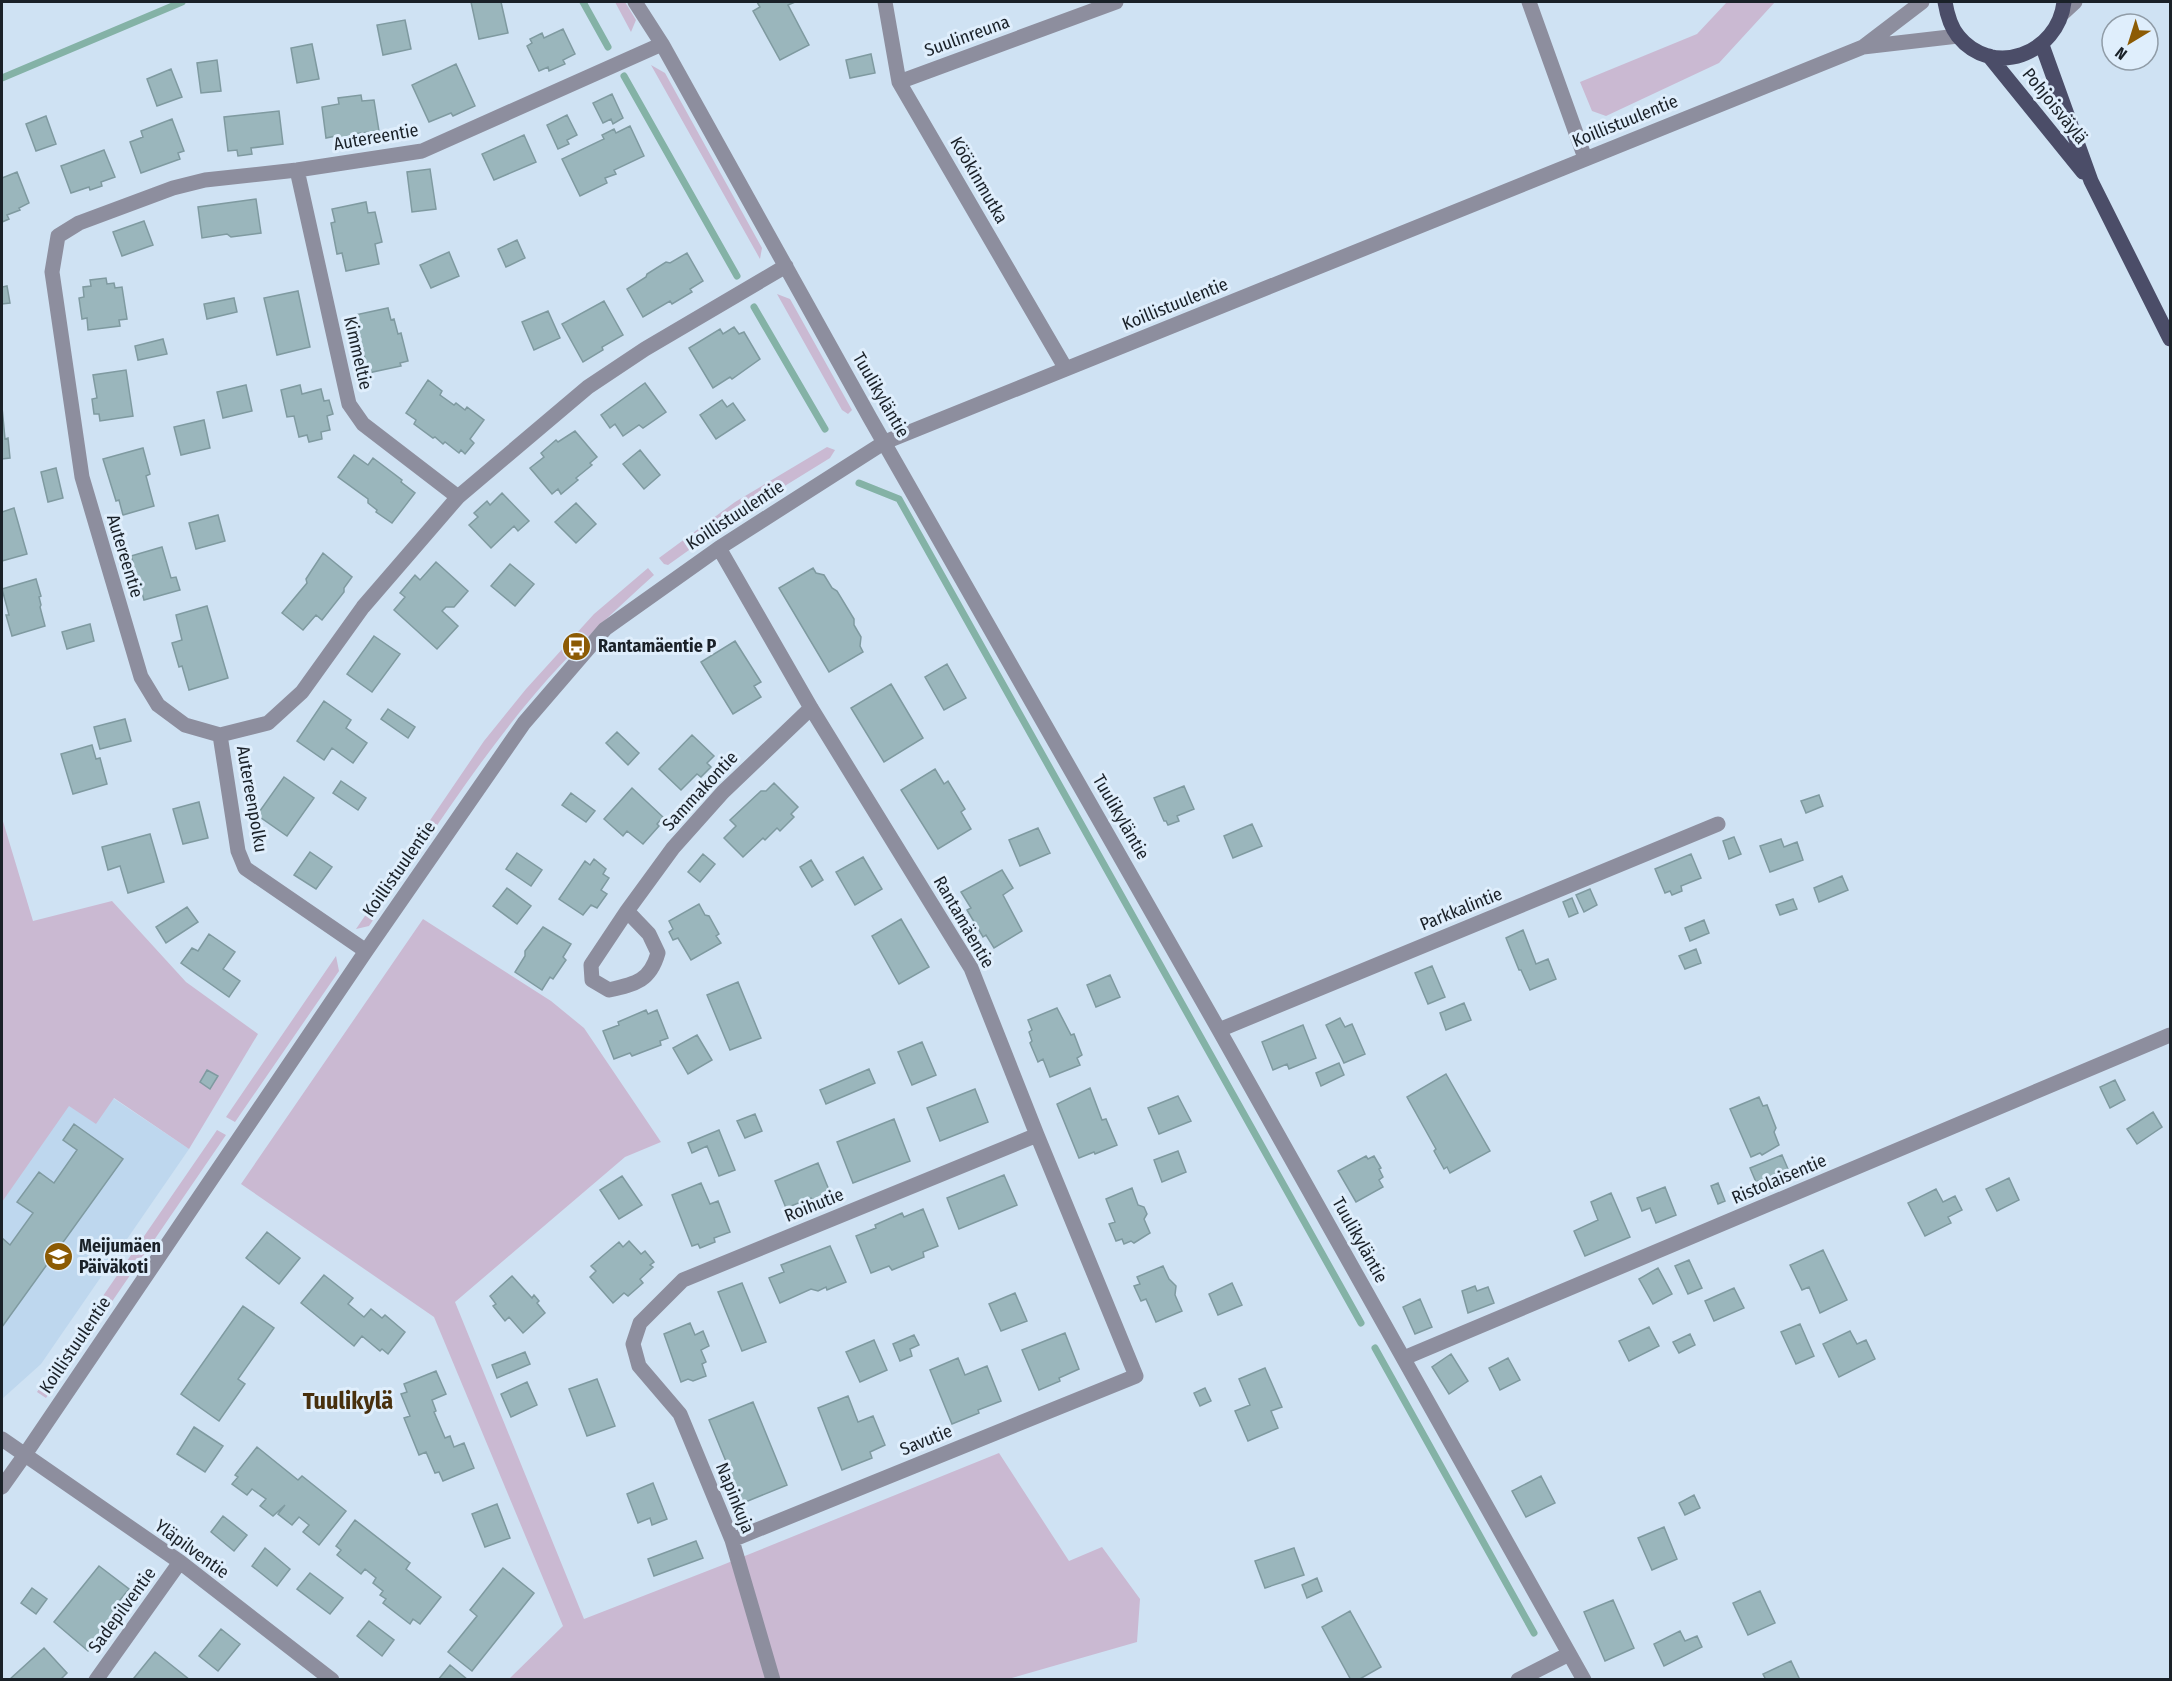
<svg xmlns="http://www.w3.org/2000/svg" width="2172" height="1681" viewBox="0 0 2172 1681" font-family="'Fira Sans Condensed',sans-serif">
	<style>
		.built { fill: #bed7ee }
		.green { fill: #cab9d2 }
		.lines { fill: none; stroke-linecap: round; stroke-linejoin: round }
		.stream { stroke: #84b2a6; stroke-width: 7 }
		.building { fill: #9ab6bc; stroke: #7f9aa0; stroke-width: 1.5 }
		.minor { stroke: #8d8e9e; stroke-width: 15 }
		.major { stroke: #4b4d68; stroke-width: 15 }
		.labels { text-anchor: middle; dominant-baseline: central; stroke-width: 6; stroke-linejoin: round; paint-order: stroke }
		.street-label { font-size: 18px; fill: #1a2128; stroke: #dfeefc }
		.poi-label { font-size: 18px; font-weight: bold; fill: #1a2128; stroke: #dfeefc; text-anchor: start }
		.district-label { font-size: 24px; font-weight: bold; fill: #48300d; stroke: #dfeefc }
	</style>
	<rect width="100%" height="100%" fill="#cfe2f3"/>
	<path class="built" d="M83,1078l106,71 -148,215 -39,35v-283z"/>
	<path class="green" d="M615,2h10l11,18 -5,12z
		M1727,2h48l-56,61 -113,53 -14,-5 -12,-29 117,-48z
		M651,65l14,8 97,175 -2,11z
		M777,294l13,5 62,111 -4,4 -6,-4z
		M827,447l8,3 -5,8 -89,55 -73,52 -4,-1 -5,-6 76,-56z
		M648,568l6,7c-42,38 -84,77 -120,120 -61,72 -112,154 -165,231l-13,3 128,-188 42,-52 68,-75z
		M2,818l31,103 79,-20 74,81 72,52 -69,115 -75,-51 -18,26 -27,-18 -67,96z
		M423,919l128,82 33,27 77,114 -36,15 -170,145 129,317 136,-53 279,-113 70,108 33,-14 38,52 -3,43 -129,37h-499l54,-53 -129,-309 -193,-133z
		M336,956l3,15 -104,151 -9,-5z
		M217,1130l9,5 -180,263 -9,-6z"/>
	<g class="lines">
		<path class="stream" d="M583,2l25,45
			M624,76l113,200
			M2,78l180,-76
			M754,307l71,122
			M859,483l40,16 462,824
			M1375,1348l159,285"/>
	</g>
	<path class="building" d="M471,2h30l7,31 -29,6z
		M757,2h38l-7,3 21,40 -29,15 -27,-49 7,-4z
		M405,20l6,29 -28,6 -6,-30z
		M563,29l12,25 -12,6 2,4 -16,7 -1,-4 -9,4 -12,-25 5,-3 -2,-4 12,-6 2,5z
		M312,44l7,35 -22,4 -6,-35z
		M871,54l4,19 -25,5 -4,-18z
		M217,60l4,31 -20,2 -4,-30z
		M456,64l19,42 -22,10 -2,-3 -22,9 -17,-37z
		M171,69l11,28 -25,9 -10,-27z
		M612,94l11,24 -10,6 -2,-5 -8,4 -10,-20z
		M361,95l1,6 12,-1 5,31 -26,3 1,6 -18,2v-6l-10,2 -4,-31 17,-3 -1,-6z
		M279,111l4,33 -32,4 1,6 -14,2 -1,-6 -9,1 -4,-34z
		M567,115l10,20 -10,5 2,4 -11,5 -11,-24z
		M46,116l10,28 -20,7 -10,-27z
		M172,119l12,32 -6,2 2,6 -39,14 -11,-31 13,-5 -2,-6z
		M630,126l14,30 -30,14 2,4 -11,4 2,5 -27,13 -18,-37 42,-20 -2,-4 12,-6 2,4z
		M524,135l12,27 -42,18 -12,-26z
		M104,150l11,27 -14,5 1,4 -12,4 -1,-3 -18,6 -10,-27z
		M430,169l6,40 -24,3 -5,-40z
		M17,172l12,31 -10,5 1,2 -13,5 2,4 -7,3v-44z
		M256,199l5,34 -30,4 -4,-3 -25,4 -4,-31z
		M366,202l2,11 7,-1 7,30 -7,2 4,20 -33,7 -4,-18 -5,1 -6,-31 4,-1 -3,-13z
		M144,221l9,24 -31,11 -9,-24z
		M517,240l8,18 -19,9 -8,-18z
		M449,252l10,24 -28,12 -11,-23z
		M687,253l16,28 -13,8 2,3 -20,12 -2,-3 -27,16 -16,-28 19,-12 1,-3 19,-12 4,1z
		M106,278l1,6 7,-1 1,5 7,-1 5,32 -8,1 1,6 -32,4 -1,-12 -5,1 -3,-21 5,-1 -1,-10 8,-1 -1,-6z
		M7,286l3,17 -8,1v-17z
		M298,291l12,56 -33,8 -13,-57z
		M234,298l3,14 -30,7 -3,-15z
		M604,301l19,34 -21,12 1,3 -20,12 -21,-38z
		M388,308l3,12 3,-1 4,15 3,-1 7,28 -8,2 1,3 -33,7 -5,-24 -5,1 -4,-16 5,-2 -4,-17z
		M548,311l12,27 -26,12 -12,-28z
		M734,327l5,7 5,-2 16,27 -28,20 -2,-2 -17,11 -24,-40 31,-19 3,5z
		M163,339l4,15 -29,6 -3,-14z
		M126,370l7,46 -33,5 -1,-7h-5l-2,-15 5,-1 -4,-23z
		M428,380l14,11 -2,4 14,10 2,-2 9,7 2,-3 17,13 -14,19 4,4 -9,11 -4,-4 -2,3 -14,-11 -2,2 -8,-7 -2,1 -19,-14 2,-4 -10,-7z
		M645,383l21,29 -23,16 -4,-3 -16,11 -8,-12 -5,4 -9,-13z
		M246,385l6,26 -29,7 -6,-26z
		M300,385l2,9 19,-5 3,12 5,-1 4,14 -6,2 3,14 -9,2 1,7 -13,3 -2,-7 -8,2 -5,-21 -7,1 -6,-27z
		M722,400l5,7 6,-4 12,17 -29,19 -16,-24z
		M2,407l3,32 3,-1 2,20 -8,1z
		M204,420l6,28 -29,7 -7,-28z
		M575,431l22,26 -7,6 2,2 -16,13 2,2 -17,14 -3,-5 -6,5 -22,-26 14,-11 -3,-4 15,-13 2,2z
		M143,448l7,26 -4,2 8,30 -31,9 -4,-15 -3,1 -13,-42z
		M640,450l20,25 -16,14 -21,-25z
		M354,455l14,10 5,-7 29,22 -1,2 14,11 -23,30 -16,-11 1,-2 -9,-7v-4l-30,-22z
		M56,468l7,30 -15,4 -7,-30z
		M502,493l27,28 -11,10 -4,-5 -23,22 -22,-23 9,-8 -4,-4 13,-12 3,4z
		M576,503l20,21 -20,19 -21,-21z
		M14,508l13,46 -25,7v-49z
		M218,515l7,26 -29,8 -7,-26z
		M162,547l9,31 5,-1 4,13 -36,10 -6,-22 -6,1 -4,-15 5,-2 -2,-6z
		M323,553l29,24 -8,11v4l-22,28 -6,-5 -13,15 -21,-17 25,-30 -1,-4z
		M436,562l32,29 -14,16h-8l-4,4 16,15 -21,23 -43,-39 11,-13 -5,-4 15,-18 5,5z
		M510,564l24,20 -19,22 -24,-20z
		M813,568l3,5 8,2 8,13 5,3 17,28v6l7,12 -1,9 3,6 -34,20 -50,-84z
		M36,579l5,17 -2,1 2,8 -1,2 5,19 -33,10 -6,-21h3l-7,-26z
		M207,606l21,72 -39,12 -7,-24 -3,1 -7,-24 10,-3 -6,-25z
		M90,624l4,17 -27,8 -5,-17z
		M374,636l26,18 -28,38 -25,-18z
		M735,641l26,41 -7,4 7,11 -28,17 -32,-52z
		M947,664l19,34 -22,12 -19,-33z
		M891,684l32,54 -39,24 -33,-54z
		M324,701l27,19 -5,8 21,15 -14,20 -21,-15 -8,12 -27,-19z
		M388,709l27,18 -7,11 -27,-19z
		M125,719l6,22 -31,8 -6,-22z
		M617,732l22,21 -11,12 -22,-22z
		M692,735l22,21 -7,7 4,4 -10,10 -4,-3 -16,16 -22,-21z
		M92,745l4,14 4,-1 7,26 -34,10 -12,-40z
		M935,769l9,15 4,-3 17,28 -4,3 10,17 -33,20 -37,-59z
		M284,777l30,21 -27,38 -30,-21z
		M341,781l25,17 -8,12 -25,-17z
		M774,783l24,24 -7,7 3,3 -14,14 -3,-3 -12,12 -2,-2 -20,19 -19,-19 12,-12 -6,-6 31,-29h5z
		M1184,786l10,23 -17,7 2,5 -11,4 -2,-4h-2l-10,-23z
		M632,788l31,29 -6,7 2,2 -16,18 -16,-13 -4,5 -19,-17z
		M571,793l24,18 -9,11 -24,-17z
		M1819,795l4,11 -17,7 -5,-12z
		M199,802l9,36 -25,6 -10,-35z
		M1252,824l10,22 -29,12 -9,-22z
		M1038,828l12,25 -30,13 -11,-26z
		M150,834l14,48 -36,11 -8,-27 -12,4 -6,-23z
		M1734,837l7,17 -12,5 -6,-18z
		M1781,839l3,8 13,-5 6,18 -33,12 -10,-26z
		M310,852l22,15 -16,22 -22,-14z
		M517,853l25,17 -11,16 -25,-17z
		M703,854l12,10 -15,18 -12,-10z
		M1691,854l10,24 -20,8 1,5 -10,4 -2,-4 -5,2 -10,-24z
		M863,857l19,32 -27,16 -19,-33z
		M594,859l12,10 -3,5 6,4 -8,12 6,4 -10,14 -6,-3 -8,10 -24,-16 26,-38 5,4z
		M811,860l12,20 -11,7 -12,-20z
		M1002,870l11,18 -10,7 19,36 -28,17 -8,-13 -3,2 -16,-27 4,-2 -10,-16z
		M1842,876l6,14 -29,12 -5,-14z
		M507,888l24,18 -14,18 -24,-18z
		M1590,889l7,16 -13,7 -8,-17z
		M1572,898l6,15 -9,4 -6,-15z
		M1793,899l4,10 -17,6 -4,-10z
		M699,904l6,11 4,1 10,18 -3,2 5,7 -30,17 -13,-22 -5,2 -4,-8 4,-3 -4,-8z
		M187,907l11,15 -32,21 -10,-16z
		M901,919l28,48 -30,17 -27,-48z
		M1704,920l5,13 -19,8 -5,-13z
		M543,927l28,17 -8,13 3,3 -13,19 -3,-2 -8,13 -27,-18 10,-16v-5z
		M1523,930l13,34 12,-5 8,20 -26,11 -9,-20h-2l-13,-32z
		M209,934l26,18 -12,17 17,12 -11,16 -48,-34 11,-15 6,3z
		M1696,949l5,14 -16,6 -6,-13z
		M1432,966l13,31 -17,7 -13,-31z
		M1110,975l10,22 -24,10 -9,-22z
		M738,982l23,56 -31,12 -23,-55z
		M1464,1003l7,17 -25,10 -6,-17z
		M1057,1008l14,27 3,-1 8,21 -5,3 3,7 -30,12 -7,-18 -5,3 -8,-19 2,-2 -3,-9 3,-2 -4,-10z
		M646,1010l2,4 9,-4 11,28 -8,3 1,4 -29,11 -2,-3 -16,6 -11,-28 16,-6 -1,-3z
		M1340,1018l5,9 7,-3 13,30 -21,9 -18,-38z
		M1303,1025l13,33 -27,11 -2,-5 -14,6 -11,-28z
		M697,1035l15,25 -24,14 -15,-26z
		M922,1042l14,33 -24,10 -14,-33z
		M1339,1063l5,12 -23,11 -5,-13z
		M869,1069l6,14 -49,21 -6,-14z
		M207,1070l11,6 -8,13 -10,-7z
		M1446,1074l44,77 -40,22 -3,-6 -3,2 -10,-18 2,-2 -29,-52z
		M2115,1080l10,20 -15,8 -10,-21z
		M1090,1088l12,32 4,-1 11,26 -22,9 -1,-2 -15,6 -22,-54z
		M975,1089l13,33 -48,19 -13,-33z
		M1178,1096l13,25 -32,13 -11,-26z
		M1759,1097l4,9 4,-1 9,23 -2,4 5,13 -17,10 -2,-2 -9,4 -21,-48z
		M2153,1112l9,15 -25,17 -10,-15z
		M755,1114l7,17 -17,7 -8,-17z
		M894,1119l16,42 -57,22 -16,-41z
		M74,1124l49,35 -121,168v-89l8,7 23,-32 -16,-11 22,-30 15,11 23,-33 -14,-10z
		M719,1130l16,40 -16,6 -12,-30 -15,7 -4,-10z
		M1178,1151l8,21 -24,10 -8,-22z
		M1782,1155l6,14 -32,13 -6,-14z
		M1366,1156l2,3 6,-3 7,12 -2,1 4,8 -4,3 4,7 -27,15 -18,-31z
		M818,1163l11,27 -6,3 1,4 -12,5 -1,-4 -25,10 -11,-27z
		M1004,1175l13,30 -58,24 -12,-31z
		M622,1176l20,29 -23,14 -19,-29z
		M2009,1178l10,22 -22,11 -11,-22z
		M701,1183l9,21 8,-3 12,31 -16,6 1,4 -15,6 -2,-4 -6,2 -20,-51z
		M1718,1183l7,18 -7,3 -7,-18z
		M1665,1187l11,28 -20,8 -6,-15 -8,3 -5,-13z
		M1132,1188l6,17 6,2 3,7 -3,5 6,14 -16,10 -3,-2 -7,3 -2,-5 -6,2 -7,-17 6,-2 -9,-23z
		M1936,1189l7,13 12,-6 7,14 -14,7 3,6 -26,13 -17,-33z
		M1611,1193l19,44 -45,19 -11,-25 24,-11 -7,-18z
		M923,1209l15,37 -15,6 1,5 -32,13 -3,-4 -18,7 -15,-37 20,-8 -1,-3 27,-12 2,4z
		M267,1232l33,26 -21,26 -33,-26z
		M629,1241l12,13 4,-3 9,11 -4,3 3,2 -13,12 3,4 -15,13 -4,-3 -11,10 -23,-26 6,-6 -5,-5 28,-24 4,5z
		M830,1246l16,36 -19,8 -1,-3 -8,4 -7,-2 -31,14 -11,-25 15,-6 -3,-7z
		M1823,1250l24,50 -27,13 -11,-26 -7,3 -12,-25z
		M1689,1260l13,28 -14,6 -13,-28z
		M1163,1266l6,13 7,7 -1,9 7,16 -26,11 -10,-23 -5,2 -7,-15 6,-2 -3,-7z
		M1658,1268l14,26 -19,10 -14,-25z
		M324,1275l29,23 -5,6 16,13 7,-8 11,9 3,-3 20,17 -17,22 -6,-5 -2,2 -18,-15 -8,10 -53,-43z
		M512,1276l20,22 2,-3 5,6 -2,2 8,10 -22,20 -14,-16 -4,4 -12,-15 3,-2 -6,-8z
		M742,1283l24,59 -24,9 -24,-59z
		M1232,1283l10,22 -24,10 -9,-21z
		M1475,1286l2,5 11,-4 6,16 -26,10 -6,-22z
		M1734,1288l10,20 -30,13 -9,-20z
		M1015,1293l12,28 -26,10 -12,-27z
		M1420,1299l12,28 -17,7 -12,-27z
		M243,1306l31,22 -36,51 7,5 -26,37 -38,-27z
		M690,1323l5,12 8,-4 6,15 -8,4 5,12 -4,2 4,12 -13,5 -5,-2 -7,3 -17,-48z
		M1800,1324l14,32 -18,8 -15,-32z
		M1649,1327l10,19 -30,15 -10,-20z
		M1850,1331l7,13 9,-4 9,19 -36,18 -16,-33z
		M1065,1333l14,36 -20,9 1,3 -21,9 -17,-40z
		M1690,1334l5,11 -16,8 -6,-11z
		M914,1335l5,10 -9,4 2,7 -12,5 -7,-17z
		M874,1340l13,30 -27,12 -14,-30z
		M525,1352l5,12 -33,14 -5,-13z
		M1451,1354l17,27 -19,13 -17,-27z
		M958,1358l7,17 22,-9 14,35 -23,9 1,3 -27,11 -22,-54z
		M1508,1358l12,22 -20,10 -11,-22z
		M1265,1368l17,39 -11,4 7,17 -30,13 -13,-30 15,-6 -11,-26z
		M436,1371l10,23 -14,6 4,11 -2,1 11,26 5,-2 4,11 10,-4 10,25 -31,13 -4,-9 -4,1 -9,-21 -7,3 -15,-37 6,-2 -9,-22 6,-2 -3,-8z
		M597,1379l18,47 -28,10 -18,-47z
		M527,1382l10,23 -26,12 -10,-23z
		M1205,1388l6,13 -11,5 -6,-13z
		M848,1396l10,26 15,-6 12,29 -15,7 2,6 -30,12 -24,-62z
		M753,1402l34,83 -44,18 -34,-83z
		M194,1427l29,19 -18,26 -28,-18z
		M257,1447l41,33 4,-4 44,35 -27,34 -16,-13 6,-7 -10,-8 -7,8 -14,-11 7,-9 -12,11 -13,-10 6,-7 -14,-10 -5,6 -15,-11 6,-7 -3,-2z
		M1541,1476l14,27 -29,14 -14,-26z
		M653,1483l14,36 -15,6 -2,-7 -12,5 -11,-29z
		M1694,1495l6,13 -15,7 -6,-12z
		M497,1504l13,34 -25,9 -13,-33z
		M223,1516l24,19 -13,16 -23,-19z
		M355,1520l55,43 -4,6 35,28 -21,27 -7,-5 -3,5 -27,-21 3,-4 -6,-4 3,-4 -10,-8 3,-5 -11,-9 -4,5 -24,-19 4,-5 -5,-4z
		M1664,1527l13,32 -25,11 -14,-32z
		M696,1541l7,17 -49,18 -6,-17z
		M265,1548l25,21 -13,17 -25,-20z
		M1294,1548l10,27 -39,13 -10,-27z
		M99,1566l30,23 -17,21 5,5 -29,36 -34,-29z
		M503,1568l31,25 -62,78 -24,-19 29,-36 -7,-6z
		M310,1573l33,25 -13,16 -33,-25z
		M1317,1578l5,13 -15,7 -5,-13z
		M32,1588l15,11 -11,15 -15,-11z
		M1760,1591l15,32 -27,12 -15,-32z
		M1613,1600l21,48 -29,13 -21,-49z
		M1350,1611l31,56 -23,13h-7l-29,-53z
		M369,1621l25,19 -12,16 -25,-20z
		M221,1629l19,15 -22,27 -19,-15z
		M1680,1631l5,10 12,-5 5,11 -38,19 -10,-22z
		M44,1648l23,25 -7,7h-51z
		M155,1652l35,28h-54l-2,-2z
		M1791,1661l8,17 -4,2h-29l-3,-6z
		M450,1665l18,15h-30z"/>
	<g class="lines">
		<path class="minor" d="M635,2l27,42 208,374 349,612 365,650
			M885,2l14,80 167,287
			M1529,2l56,156
			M2062,14l13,-12
			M662,44l-240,107 -125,19 -92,10 -32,8 -94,35 -21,13 -6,36 30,205 59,200 17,28 27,20 35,10 48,-12 34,-31 61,-85 95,-110 130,-110 57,-38 141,-83
			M1863,47l59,-45
			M899,82l217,-80
			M297,170l52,234 14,20 95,73
			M719,548l92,160 160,260 66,167 99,241 -404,164
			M220,735l18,116 7,17 121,83
			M627,911l22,23 9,19c-8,28 -22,31 -49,37l-17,-10 -1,-15 36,-54 46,-63 50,-56 88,-84
			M1219,1030l499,-206
			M1404,1358l766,-323
			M2,1439l178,123 152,118
			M2,1487l22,-31 342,-505 158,-228 81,-94 114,-81 166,-106 978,-395 95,-11
			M96,1680l84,-118
			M773,1680l-41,-140 -52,-126 -41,-48 -6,-22 7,-21 43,-43 354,-145
			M1518,1680l51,-26"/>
		<path class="major" d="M1945,2c2,12 5,24 13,34 35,43 100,18 106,-34
			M2042,45l49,136 79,158
			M1989,56l94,116"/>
	</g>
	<defs>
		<symbol id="bus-disc" viewBox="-11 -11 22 22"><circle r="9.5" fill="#8c5b04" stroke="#dfeefc"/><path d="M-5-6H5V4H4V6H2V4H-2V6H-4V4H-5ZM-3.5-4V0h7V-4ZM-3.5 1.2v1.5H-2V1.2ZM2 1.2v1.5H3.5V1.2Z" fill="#fff"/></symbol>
		<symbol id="school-disc" viewBox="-11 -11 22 22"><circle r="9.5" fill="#8c5b04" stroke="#dfeefc"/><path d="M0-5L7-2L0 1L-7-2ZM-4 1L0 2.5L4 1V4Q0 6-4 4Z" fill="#fff"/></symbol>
	</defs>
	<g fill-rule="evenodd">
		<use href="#bus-disc" x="560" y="630" width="33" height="33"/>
		<use href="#school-disc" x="42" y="1240" width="33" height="33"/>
	</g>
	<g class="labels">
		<g class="street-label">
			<text transform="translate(967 36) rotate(-20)">Suulinreuna</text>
			<text transform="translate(2055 106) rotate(51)">Pohjoisväylä</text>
			<text transform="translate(1625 121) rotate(-22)">Koillistuulentie</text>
			<text transform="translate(376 137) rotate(-10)">Autereentie</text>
			<text transform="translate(979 180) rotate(60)">Köökinmutka</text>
			<text transform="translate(1175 304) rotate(-22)">Koillistuulentie</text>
			<text transform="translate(358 353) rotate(77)">Kimmeltie</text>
			<text transform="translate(881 395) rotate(60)">Tuulikyläntie</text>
			<text transform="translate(735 515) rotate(-33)">Koillistuulentie</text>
			<text transform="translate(125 556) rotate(73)">Autereentie</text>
			<text transform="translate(700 791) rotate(-47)">Sammakontie</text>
			<text transform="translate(252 799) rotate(80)">Autereenpolku</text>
			<text transform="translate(1121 817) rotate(60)">Tuulikyläntie</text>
			<text transform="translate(399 869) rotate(-55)">Koillistuulentie</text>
			<text transform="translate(1461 909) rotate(-22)">Parkkalintie</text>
			<text transform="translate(964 922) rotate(60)">Rantamäentie</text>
			<text transform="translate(1779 1179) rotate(-23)">Ristolaisentie</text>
			<text transform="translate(814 1205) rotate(-22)">Roihutie</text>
			<text transform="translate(1360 1240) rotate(61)">Tuulikyläntie</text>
			<text transform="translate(75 1345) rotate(-56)">Koillistuulentie</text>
			<text transform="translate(926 1440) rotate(-22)">Savutie</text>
			<text transform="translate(735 1498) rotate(68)">Napinkuja</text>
			<text transform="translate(192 1549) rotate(36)">Yläpilventie</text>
			<text transform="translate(122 1610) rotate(-54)">Sadepilventie</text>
		</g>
		<g class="poi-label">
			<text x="598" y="646">Rantamäentie P</text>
			<text x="79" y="1246">Meijumäen<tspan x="79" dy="21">Päiväkoti</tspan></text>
		</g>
		<g class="district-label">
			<text x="348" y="1401">Tuulikylä</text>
		</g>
	</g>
	<rect width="2172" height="1681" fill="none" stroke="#1a2128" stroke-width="6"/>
	<g transform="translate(2130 42) rotate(218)"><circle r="28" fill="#dfeefc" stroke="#909ca7" stroke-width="1.5"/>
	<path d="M0-4.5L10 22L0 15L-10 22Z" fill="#8c5b04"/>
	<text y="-9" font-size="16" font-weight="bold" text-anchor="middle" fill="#1a2128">N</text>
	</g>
</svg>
